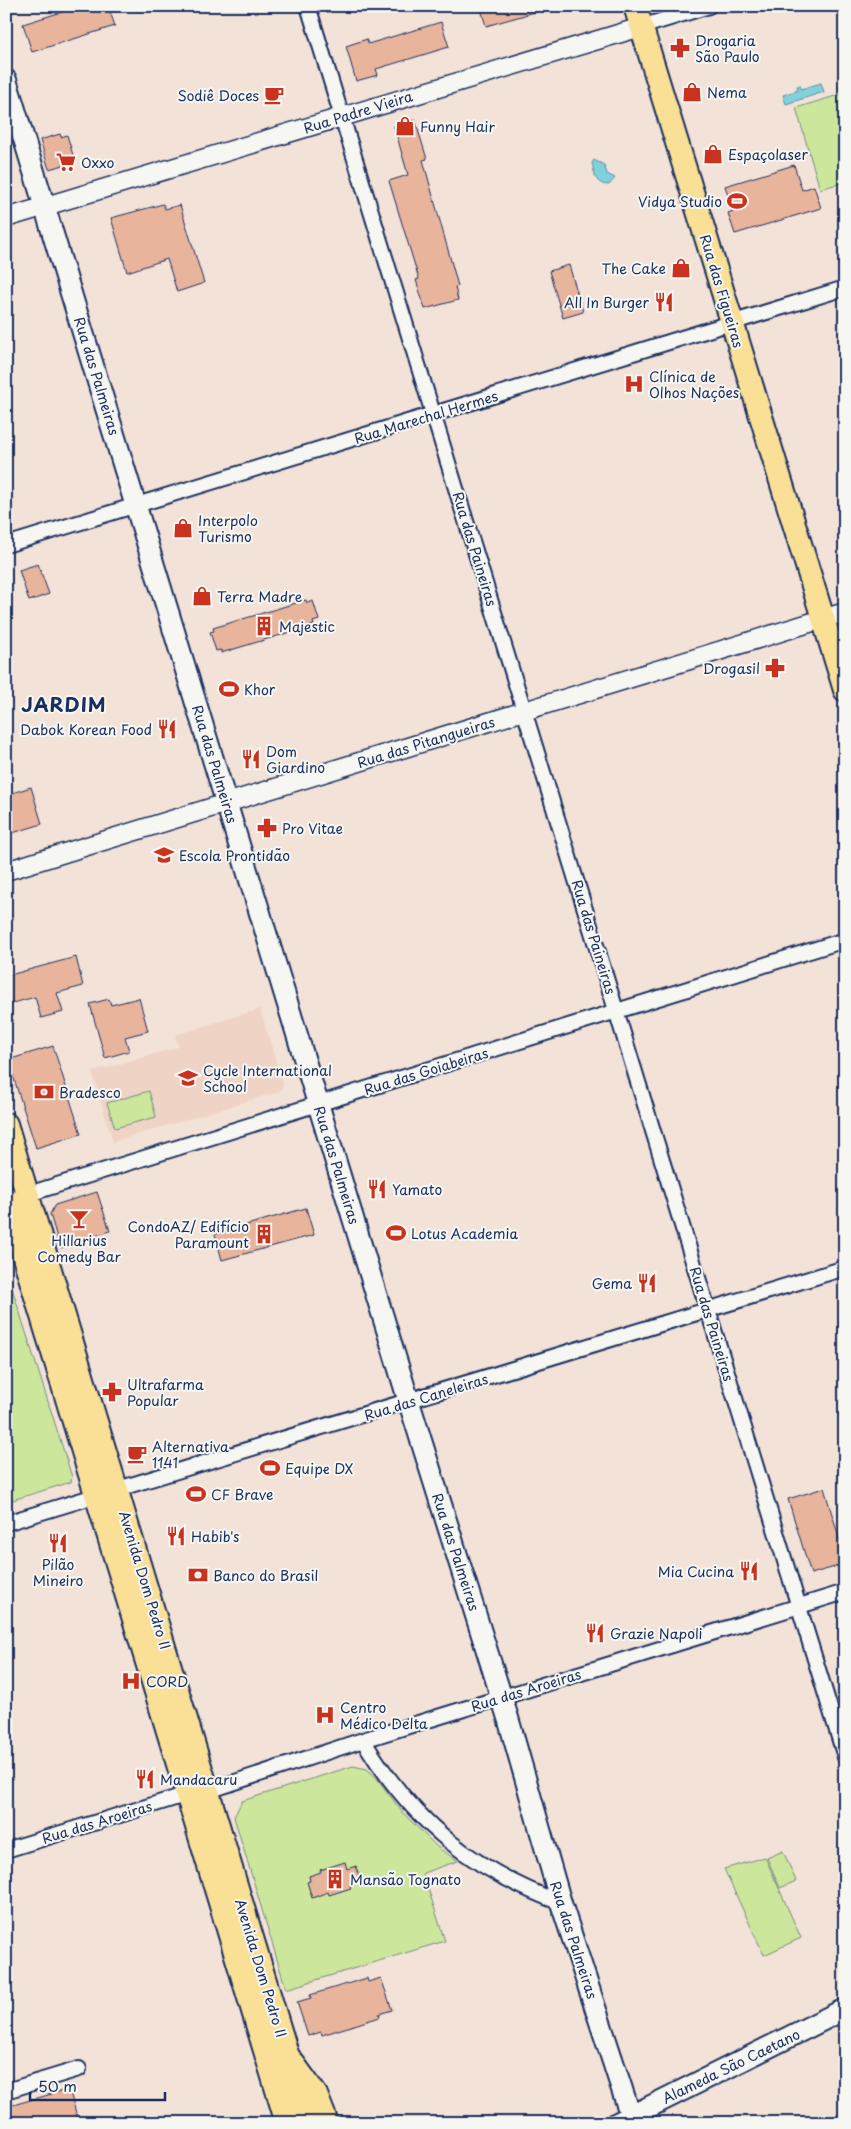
<svg xmlns="http://www.w3.org/2000/svg" width="851" height="2129" viewBox="0 0 851 2129" font-family="'Playpen Sans',sans-serif">
	<style>
		.built { fill: #efd4c6 }
		.green { fill: #cce69c; stroke: #748a7d }
		.water { fill: #80d1da; stroke: #5890a8 }
		.building { fill: #e9b49c; stroke: #1b2f5e }
		.lines { fill: none; stroke-linecap: round; stroke-linejoin: round }
		.minor-casing { stroke: #1b2f5e; stroke-width: 18 }
		.tertiary-casing { stroke: #1b2f5e; stroke-width: 21 }
		.secondary-casing { stroke: #1b2f5e; stroke-width: 24 }
		.primary-casing { stroke: #1b2f5e; stroke-width: 26 }
		.trunk-casing { stroke: #1b2f5e; stroke-width: 28 }
		.minor { stroke: #f6f6f2; stroke-width: 14 }
		.tertiary { stroke: #f6f6f2; stroke-width: 18 }
		.secondary { stroke: #f6f6f2; stroke-width: 20 }
		.primary { stroke: #f9e096; stroke-width: 22 }
		.trunk { stroke: #f9e096; stroke-width: 24 }
		.labels { text-anchor: middle; dominant-baseline: central; stroke-width: 4; stroke-linejoin: round; paint-order: stroke }
		.poi-label { font-size: 14px; fill: #1b2f5e; stroke: #f6f6f2; text-anchor: start }
		.street-label { font-size: 14px; fill: #1b2f5e; stroke: #f6f6f2 }
		.district-label { font-size: 19px; font-weight: bold; letter-spacing: 1px; fill: #1b2f5e; stroke: #f6f6f2 }
	</style>
	<rect width="100%" height="100%" fill="#f2e2d8"/>
	<filter id="ink" filterUnits="userSpaceOnUse"><feTurbulence type="fractalNoise" baseFrequency=".02" numOctaves="2"/><feDisplacementMap in="SourceGraphic" scale="10" xChannelSelector="R" yChannelSelector="G"/><feConvolveMatrix kernelMatrix="1 2 1 2 8 2 1 2 1" color-interpolation-filters="sRGB"/></filter>
	<g filter="url(#ink)">
		<path class="built" d="M260,1009l23,75 -1,5 -4,3 -165,50 -21,-70 86,-25 -3,-12z"/>
		<path class="green" d="M845,93v89l-25,7 -24,-81z
			M149,1091l7,26 -41,11 -8,-25z
			M6,1279l4,3 62,195 -1,5 -65,20z
			M353,1766l14,3 9,8 26,35 35,35 21,14 -35,12 22,68 -159,48 -52,-172 8,-16z
			M783,1851l13,30 -16,7 -13,-30z
			M765,1857l36,81 -37,17 -40,-86z"/>
		<path class="water" d="M821,83l3,9 -38,12 -3,-9 15,-5 -1,-4 3,-1 1,4z
			M594,160l10,5 3,9 8,4 -6,7c-14,0 -14,-10 -17,-22z"/>
		<path class="building" d="M81,6h27l7,20 -83,26 -9,-28z
			M480,6h61l1,4 -56,16z
			M441,22l8,25 -73,22 2,6 -22,6 -10,-35 21,-7 1,5z
			M415,120l12,39 -4,1 35,126 -3,1 3,13 -33,9 -9,-29 3,-1 -30,-98 19,-6 -14,-49z
			M60,134l1,3 6,-2 8,27 -26,7 -9,-29z
			M794,165l8,25 12,-4 7,22 -86,26 -7,-21 5,-2 -8,-25z
			M163,204l2,5 15,-4 24,78 -27,9 -10,-33 -40,13 -16,-54z
			M569,265l14,47 -20,6 -14,-47z
			M38,564l11,30 -20,7 -10,-31z
			M306,600l1,3 6,-2 6,19 -6,2 1,3 -93,28v-3l-5,1 -6,-19 4,-1 -1,-3z
			M31,787l11,37 -36,11v-40z
			M76,957l7,29 -26,7 6,19 -22,6 -6,-21 -29,8v-29z
			M139,998l9,33 -23,6 4,14 -24,7 -15,-54 19,-5 2,6z
			M53,1046l28,88 -45,14 -28,-88z
			M97,1192l13,39 -50,17 -10,-34 5,-9z
			M306,1208l8,27 -92,25 -7,-26z
			M824,1488l21,69v7l-34,10 -23,-75z
			M345,1862l2,7 9,-3 5,16 -11,3 1,3 -22,7 -1,-3 -16,6 -5,-16 3,-1 -1,-5 12,-4 -1,-2z
			M367,1978l1,4 13,-4 11,32 -13,4 1,3 -58,18 -1,-3 -13,4 -11,-34 14,-4 -1,-3z
			M69,2089l10,34h-71l-2,-16z"/>
		<g class="lines">
			<defs>
				<path id="minor" d="M308,6l537,1751
					M641,27l68,-21
					M6,545l839,-257
					M22,1196l823,-256
					M6,1523l839,-255
					M363,1740c50,82 108,129 198,163
					M208,1791l155,-51 482,-148
					M6,1850l182,-56
					M6,2091l73,-22"/>
				<path id="tertiary" d="M6,218l635,-191
					M6,871l839,-259"/>
				<path id="secondary" d="M6,80l403,1322 99,316 53,185 72,220
					M617,2123l228,-114"/>
				<path id="primary" d="M635,6l210,684
					M6,1124l302,999
					M6,1198l281,925"/>
				<path id="trunk" d="M289,2059l26,36 11,28"/>
			</defs>
			<use href="#minor" class="minor-casing"/>
			<use href="#tertiary" class="tertiary-casing"/>
			<use href="#secondary" class="secondary-casing"/>
			<use href="#primary" class="primary-casing"/>
			<use href="#trunk" class="trunk-casing"/>
			<use href="#minor" class="minor"/>
			<use href="#tertiary" class="tertiary"/>
			<use href="#secondary" class="secondary"/>
			<use href="#primary" class="primary"/>
			<use href="#trunk" class="trunk"/>
		</g>
	</g>
	<defs>
		<symbol id="pharmacy-bare" viewBox="-9 -9 18 18"><path d="M-2-6h4v4h4v4h-4v4h-4v-4h-4v-4h4Z" fill="#c8321e" stroke="#f6f6f2" stroke-width="2.5" paint-order="stroke"/></symbol>
		<symbol id="shop-bare" viewBox="-9 -9 18 18"><path d="M-5-2.5h2.3a2.7 3.5 0 0 1 5.4 0H5L5.5 6h-11ZM-1.5-2.5h3a1.5 2.3 0 0 0-3 0Z" fill="#c8321e" stroke="#f6f6f2" stroke-width="2.5" paint-order="stroke"/></symbol>
		<symbol id="cafe-bare" viewBox="-9 -9 18 18"><path d="M-5.5-4.5H6V0H3Q3 3.5 0 3.5H-2.5Q-5.5 3.5-5.5 0ZM3-3.2v2h1.7v-2ZM-6 4.5H4V6H-6Z" fill="#c8321e" stroke="#f6f6f2" stroke-width="2.5" paint-order="stroke"/></symbol>
		<symbol id="supermarket-bare" viewBox="-9 -9 18 18"><path d="M-6-5.5h2.5l.6 2H6L4.5 2H-2.5L-4.4-4H-6ZM-1.5 3.2a1.3 1.3 0 1 0 .1 0ZM3 3.2a1.3 1.3 0 1 0 .1 0Z" fill="#c8321e" stroke="#f6f6f2" stroke-width="2.5" paint-order="stroke"/></symbol>
		<symbol id="stadium-bare" viewBox="-9 -9 18 18"><path d="M0-5a6.5 5 0 1 0 0 10a6.5 5 0 1 0 0-10ZM-3.5-1.8h7v3.6h-7Z" fill="#c8321e" stroke="#f6f6f2" stroke-width="2.5" paint-order="stroke"/></symbol>
		<symbol id="restaurant-bare" viewBox="-9 -9 18 18"><path d="M-5-6h1v4h1v-4h1v4h1v-4h1v5L-1.5 .5V6h-2V.5L-5-1ZM5-6V6H3V1.5H1.5Q1.5-4 5-6Z" fill="#c8321e" stroke="#f6f6f2" stroke-width="2.5" paint-order="stroke"/></symbol>
		<symbol id="hospital-bare" viewBox="-9 -9 18 18"><path d="M-5-5h3v3.5h4V-5h3V5h-3V1.5h-4V5h-3Z" fill="#c8321e" stroke="#f6f6f2" stroke-width="2.5" paint-order="stroke"/></symbol>
		<symbol id="building-bare" viewBox="-9 -9 18 18"><path d="M-4-6H4V6H1V3H-1V6H-4ZM-2.5-4.3h1.7v1.8h-1.7ZM.8-4.3h1.7v1.8H.8ZM-2.5-1h1.7V.8h-1.7ZM.8-1h1.7V.8H.8Z" fill="#c8321e" stroke="#f6f6f2" stroke-width="2.5" paint-order="stroke"/></symbol>
		<symbol id="school-bare" viewBox="-9 -9 18 18"><path d="M0-5L7-2L0 1L-7-2ZM-4 1L0 2.5L4 1V4Q0 6-4 4Z" fill="#c8321e" stroke="#f6f6f2" stroke-width="2.5" paint-order="stroke"/></symbol>
		<symbol id="bank-bare" viewBox="-9 -9 18 18"><path d="M-6-4H6V4H-6ZM0-2.3a2.3 2.3 0 1 0 0 4.6a2.3 2.3 0 1 0 0-4.6Z" fill="#c8321e" stroke="#f6f6f2" stroke-width="2.5" paint-order="stroke"/></symbol>
		<symbol id="bar-bare" viewBox="-9 -9 18 18"><path d="M-6-5H6L.8 .8V4.5H3.5V6h-7V4.5H-.8V.8Z" fill="#c8321e" stroke="#f6f6f2" stroke-width="2.5" paint-order="stroke"/></symbol>
	</defs>
	<g fill-rule="evenodd">
		<use href="#pharmacy-bare" x="666" y="34" width="28" height="28"/>
		<use href="#shop-bare" x="678" y="78" width="28" height="28"/>
		<use href="#cafe-bare" x="260" y="81" width="28" height="28"/>
		<use href="#shop-bare" x="391" y="112" width="28" height="28"/>
		<use href="#shop-bare" x="699" y="140" width="28" height="28"/>
		<use href="#supermarket-bare" x="52" y="148" width="28" height="28"/>
		<use href="#stadium-bare" x="723" y="187" width="28" height="28"/>
		<use href="#shop-bare" x="667" y="254" width="28" height="28"/>
		<use href="#restaurant-bare" x="650" y="288" width="28" height="28"/>
		<use href="#hospital-bare" x="620" y="370" width="28" height="28"/>
		<use href="#shop-bare" x="169" y="514" width="28" height="28"/>
		<use href="#shop-bare" x="188" y="582" width="28" height="28"/>
		<use href="#building-bare" x="250" y="612" width="28" height="28"/>
		<use href="#pharmacy-bare" x="761" y="654" width="28" height="28"/>
		<use href="#stadium-bare" x="215" y="675" width="28" height="28"/>
		<use href="#restaurant-bare" x="153" y="715" width="28" height="28"/>
		<use href="#restaurant-bare" x="237" y="745" width="28" height="28"/>
		<use href="#pharmacy-bare" x="253" y="814" width="28" height="28"/>
		<use href="#school-bare" x="150" y="841" width="28" height="28"/>
		<use href="#school-bare" x="174" y="1064" width="28" height="28"/>
		<use href="#bank-bare" x="30" y="1078" width="28" height="28"/>
		<use href="#restaurant-bare" x="363" y="1175" width="28" height="28"/>
		<use href="#bar-bare" x="65" y="1205" width="28" height="28"/>
		<use href="#stadium-bare" x="382" y="1219" width="28" height="28"/>
		<use href="#building-bare" x="250" y="1220" width="28" height="28"/>
		<use href="#restaurant-bare" x="633" y="1269" width="28" height="28"/>
		<use href="#pharmacy-bare" x="98" y="1378" width="28" height="28"/>
		<use href="#cafe-bare" x="123" y="1440" width="28" height="28"/>
		<use href="#stadium-bare" x="256" y="1454" width="28" height="28"/>
		<use href="#stadium-bare" x="182" y="1480" width="28" height="28"/>
		<use href="#restaurant-bare" x="162" y="1522" width="28" height="28"/>
		<use href="#restaurant-bare" x="44" y="1529" width="28" height="28"/>
		<use href="#restaurant-bare" x="735" y="1557" width="28" height="28"/>
		<use href="#bank-bare" x="184" y="1561" width="28" height="28"/>
		<use href="#restaurant-bare" x="581" y="1619" width="28" height="28"/>
		<use href="#hospital-bare" x="117" y="1667" width="28" height="28"/>
		<use href="#hospital-bare" x="311" y="1701" width="28" height="28"/>
		<use href="#restaurant-bare" x="131" y="1765" width="28" height="28"/>
		<use href="#building-bare" x="321" y="1865" width="28" height="28"/>
	</g>
	<g class="labels">
		<g class="poi-label">
			<text x="695" y="40">Drogaria<tspan x="695" dy="16">São Paulo</tspan></text>
			<text x="707" y="92">Nema</text>
			<text x="259" y="95" text-anchor="end">Sodiê Doces</text>
			<text x="420" y="126">Funny Hair</text>
			<text x="728" y="154">Espaçolaser</text>
			<text x="81" y="162">Oxxo</text>
			<text x="722" y="201" text-anchor="end">Vidya Studio</text>
			<text x="666" y="268" text-anchor="end">The Cake</text>
			<text x="649" y="302" text-anchor="end">All In Burger</text>
			<text x="649" y="376">Clínica de<tspan x="649" dy="16">Olhos Nações</tspan></text>
			<text x="198" y="520">Interpolo<tspan x="198" dy="16">Turismo</tspan></text>
			<text x="217" y="596">Terra Madre</text>
			<text x="279" y="626">Majestic</text>
			<text x="760" y="668" text-anchor="end">Drogasil</text>
			<text x="244" y="689">Khor</text>
			<text x="152" y="729" text-anchor="end">Dabok Korean Food</text>
			<text x="266" y="751">Dom<tspan x="266" dy="16">Giardino</tspan></text>
			<text x="282" y="828">Pro Vitae</text>
			<text x="179" y="855">Escola Prontidão</text>
			<text x="203" y="1070">Cycle International<tspan x="203" dy="16">School</tspan></text>
			<text x="59" y="1092">Bradesco</text>
			<text x="392" y="1189">Yamato</text>
			<text x="249" y="1226" text-anchor="end">CondoAZ/ Edifício<tspan x="249" dy="16">Paramount</tspan></text>
			<text x="411" y="1233">Lotus Academia</text>
			<text x="79" y="1240" text-anchor="middle">Hillarius<tspan x="79" dy="16">Comedy Bar</tspan></text>
			<text x="632" y="1283" text-anchor="end">Gema</text>
			<text x="127" y="1384">Ultrafarma<tspan x="127" dy="16">Popular</tspan></text>
			<text x="152" y="1446">Alternativa<tspan x="152" dy="16">1141</tspan></text>
			<text x="285" y="1468">Equipe DX</text>
			<text x="211" y="1494">CF Brave</text>
			<text x="191" y="1536">Habib's</text>
			<text x="58" y="1564" text-anchor="middle">Pilão<tspan x="58" dy="16">Mineiro</tspan></text>
			<text x="734" y="1571" text-anchor="end">Mia Cucina</text>
			<text x="213" y="1575">Banco do Brasil</text>
			<text x="610" y="1633">Grazie Napoli</text>
			<text x="146" y="1681">CORD</text>
			<text x="340" y="1707">Centro<tspan x="340" dy="16">Médico Delta</tspan></text>
			<text x="160" y="1779">Mandacaru</text>
			<text x="350" y="1879">Mansão Tognato</text>
		</g>
		<g class="street-label">
			<text transform="translate(358 112) rotate(-17)">Rua Padre Vieira</text>
			<text transform="translate(722 291) rotate(73)">Rua das Figueiras</text>
			<text transform="translate(97 376) rotate(73)">Rua das Palmeiras</text>
			<text transform="translate(426 417) rotate(-17)">Rua Marechal Hermes</text>
			<text transform="translate(475 549) rotate(73)">Rua das Paineiras</text>
			<text transform="translate(426 742) rotate(-17)">Rua das Pitangueiras</text>
			<text transform="translate(215 764) rotate(73)">Rua das Palmeiras</text>
			<text transform="translate(594 937) rotate(73)">Rua das Paineiras</text>
			<text transform="translate(426 1071) rotate(-17)">Rua das Goiabeiras</text>
			<text transform="translate(337 1165) rotate(73)">Rua das Palmeiras</text>
			<text transform="translate(712 1324) rotate(73)">Rua das Paineiras</text>
			<text transform="translate(426 1397) rotate(-17)">Rua das Caneleiras</text>
			<text transform="translate(456 1552) rotate(72)">Rua das Palmeiras</text>
			<text transform="translate(145 1580) rotate(73)">Avenida Dom Pedro II</text>
			<text transform="translate(526 1690) rotate(-17)">Rua das Aroeiras</text>
			<text transform="translate(97 1822) rotate(-17)">Rua das Aroeiras</text>
			<text transform="translate(574 1940) rotate(72)">Rua das Palmeiras</text>
			<text transform="translate(261 1968) rotate(73)">Avenida Dom Pedro II</text>
			<text transform="translate(731 2066) rotate(-26)">Alameda São Caetano</text>
		</g>
		<g class="district-label">
			<text x="64" y="704">JARDIM</text>
		</g>
	</g>
	<rect width="851" height="2129" fill="none" stroke="#f6f6f2" stroke-width="25"/>
	<rect x="12" y="12" width="826" height="2104" fill="none" stroke="#1b2f5e" stroke-width="2" filter="url(#ink)"/>
	<path d="M30 2092v8h135v-8" fill="none" stroke="#1b2f5e" stroke-width="2.5"/>
	<text x="38" y="2092" font-size="15" fill="#1b2f5e" stroke="#f6f6f2" stroke-width="4" paint-order="stroke">50 m</text>
</svg>
